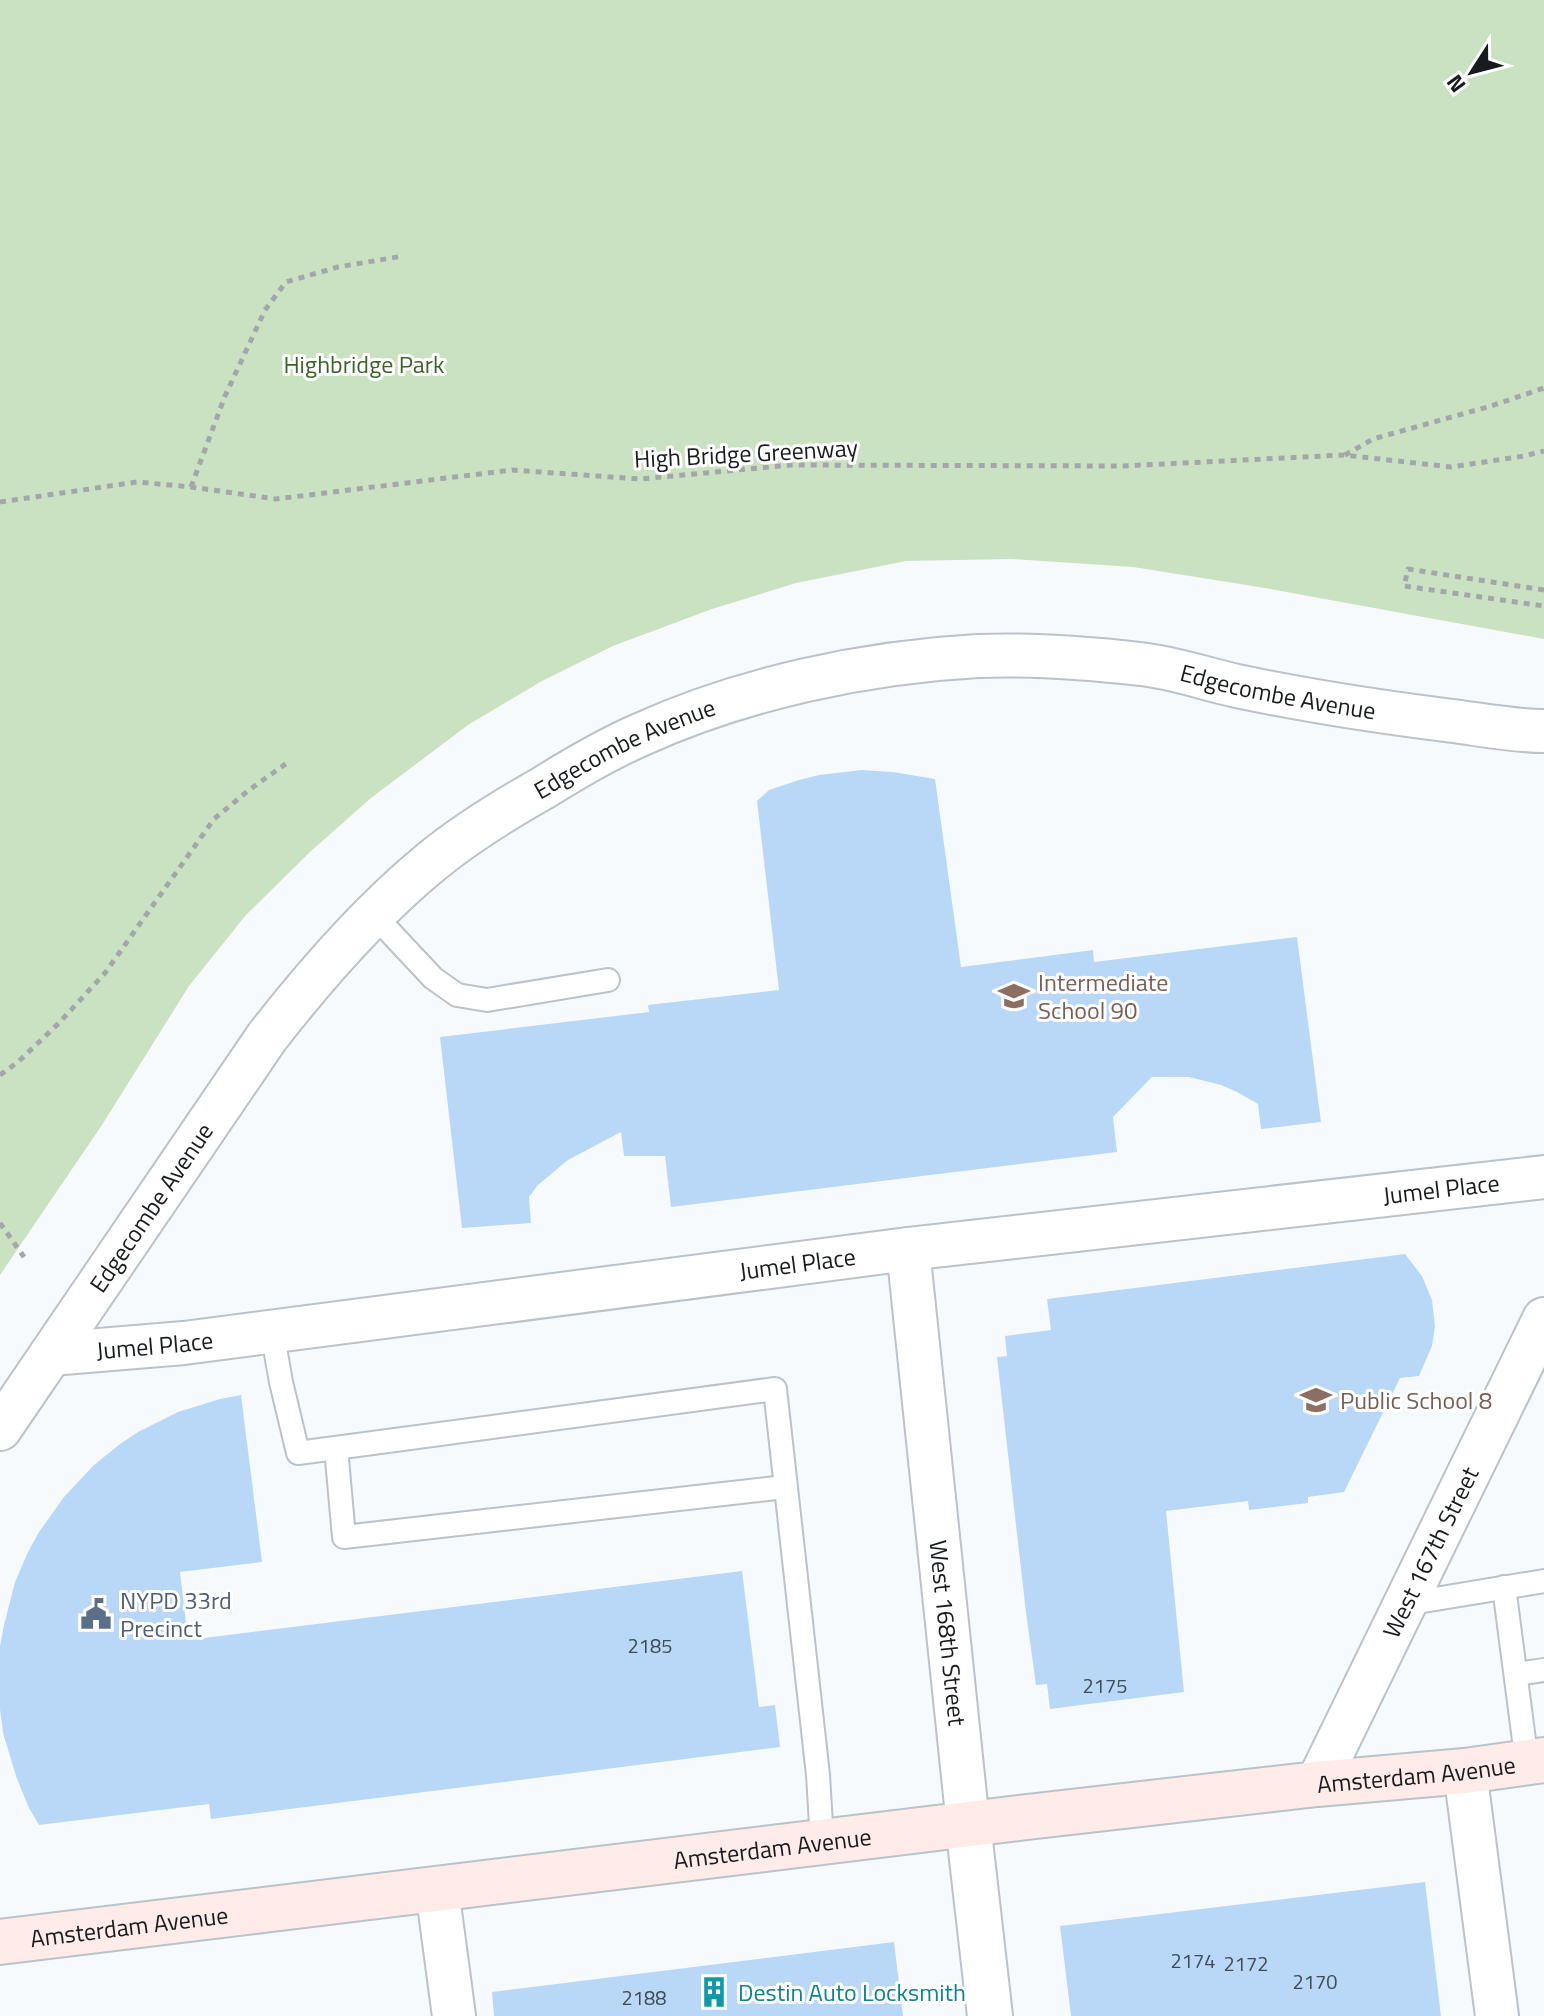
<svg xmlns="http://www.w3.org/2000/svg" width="1544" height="2016" viewBox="0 0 1544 2016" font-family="'Titillium Web',sans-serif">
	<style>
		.green { fill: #cbe2c2 }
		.building { fill: #b9d8f8 }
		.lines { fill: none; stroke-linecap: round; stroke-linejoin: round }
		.service-casing { stroke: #bac2ca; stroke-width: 26 }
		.minor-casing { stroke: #bac2ca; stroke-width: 46 }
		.tertiary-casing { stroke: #bac2ca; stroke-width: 48 }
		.secondary-casing { stroke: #bac2ca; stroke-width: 48 }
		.path { stroke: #a4a7aa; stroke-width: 5; stroke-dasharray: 6 6; stroke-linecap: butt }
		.service { stroke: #fff; stroke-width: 22 }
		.minor { stroke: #fff; stroke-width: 42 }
		.tertiary { stroke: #fff; stroke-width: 44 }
		.secondary { stroke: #ffece9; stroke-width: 44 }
		.labels { text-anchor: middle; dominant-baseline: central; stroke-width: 6; stroke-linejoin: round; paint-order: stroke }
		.number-label { font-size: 20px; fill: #404a54 }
		.park-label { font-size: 24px; fill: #3b6328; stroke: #fff }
		.street-label { font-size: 24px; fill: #181b1e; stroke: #fff }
		.education-label { font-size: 24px; fill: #785e54; stroke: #fff; text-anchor: start }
		.service-label { font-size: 24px; fill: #4e5e75; stroke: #fff; text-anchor: start }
		.culture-label { font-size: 24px; fill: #0d838f; stroke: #fff; text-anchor: start }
	</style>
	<rect width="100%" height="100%" fill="#f7fafd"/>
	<path class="green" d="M0,0h1544v639l-279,-51 -132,-21 -122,-8 -105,2 -110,22 -84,26 -99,37 -71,35 -74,44 -97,73 -61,54 -64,63 -57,71 -87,139 -102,150z"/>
	<path class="building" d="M862,770l31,2 42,7 26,188 132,-17 1,12 203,-25 24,185 -60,7 -3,-25 -21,-12 -16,-7 -32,-8h-37l-39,40 4,35 -446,55 -6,-51h-41l-3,-24 -53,28 -30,25 -9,12 2,26 -69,5 -22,-191 209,-25 -1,-7 131,-15 -22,-189 12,-11 30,-10 20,-5z
		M1405,1254l17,22 10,24 3,26 -3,20 -13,30 -19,2 -56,114 -36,5v6l-59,7 -1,-9 -82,10 18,181 -134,17 -3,-25 -11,1 -10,-72 -29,-256 10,-1 -2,-20 46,-6 -4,-31z
		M241,1395l21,167 -82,10 8,68 554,-69 17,136 16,-2 5,42 -569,72 -2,-15 -170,21 -11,-19 -12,-30 -13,-43 -3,-24v-63l4,-21 11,-43 13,-30 11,-20 25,-35 30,-32 26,-21 18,-12 40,-20 42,-13z
		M1425,1882l16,134h-370l-11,-90z
		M894,1942l9,74h-409l-2,-24z"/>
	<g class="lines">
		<defs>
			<path id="service" d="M374,915l59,63 24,17 30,5 121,-20
				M272,1331l9,51 17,71 477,-64 43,386 4,66
				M336,1448l8,89 441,-50
				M1504,1587l23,176
				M1405,1604l139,-23
				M1516,1674l28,-4"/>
			<g id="minor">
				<path id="s1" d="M908,1249l60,575"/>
				<path id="s2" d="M51,1354l133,-11 724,-94 636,-72"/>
				<path id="s3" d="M0,1429l267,-392c49,-63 102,-124 164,-175 34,-28 73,-52 112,-74 32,-20 64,-39 99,-54 102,-46 224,-72 336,-78 53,-2 109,2 162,8 32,3 65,15 97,22 71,15 143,26 216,35 30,4 61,10 91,10"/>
				<path d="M1465,1771l32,245"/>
				<path id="s4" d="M1317,1784l227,-465"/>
				<path d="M437,1889l17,127"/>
			</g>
			<path id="tertiary" d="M968,1824l22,192"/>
			<g id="secondary">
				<path id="s5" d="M0,1942l1027,-125 290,-33 148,-13 79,-11"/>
			</g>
		</defs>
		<use href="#service" class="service-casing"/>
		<use href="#minor" class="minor-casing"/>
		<use href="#tertiary" class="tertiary-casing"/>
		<use href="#secondary" class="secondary-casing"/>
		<path class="path" d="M1345,455l28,-16 118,-33 53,-18
			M191,487l34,-91 40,-86 21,-28 52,-15 65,-11
			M0,502l137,-20 54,5 85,12 236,-29 128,9 152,-14 331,1 221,-11 107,12 73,-11 20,-5
			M1544,590l-136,-21 -4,17 140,20
			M0,1075l18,-13 41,-39 46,-50 109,-154 35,-29 38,-27
			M0,1223l24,34"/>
		<use href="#service" class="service"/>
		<use href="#minor" class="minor"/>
		<use href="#tertiary" class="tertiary"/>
		<use href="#secondary" class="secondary"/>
	</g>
	<defs>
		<symbol id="school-bare" viewBox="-9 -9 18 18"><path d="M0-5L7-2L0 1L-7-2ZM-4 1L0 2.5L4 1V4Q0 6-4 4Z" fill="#8d6e63" stroke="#fff" stroke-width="2.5" paint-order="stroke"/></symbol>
		<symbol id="civic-bare" viewBox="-9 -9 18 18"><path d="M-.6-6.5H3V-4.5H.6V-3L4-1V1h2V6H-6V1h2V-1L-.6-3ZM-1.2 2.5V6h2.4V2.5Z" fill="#5c6f8a" stroke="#fff" stroke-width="2.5" paint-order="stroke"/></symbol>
		<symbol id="building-bare" viewBox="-9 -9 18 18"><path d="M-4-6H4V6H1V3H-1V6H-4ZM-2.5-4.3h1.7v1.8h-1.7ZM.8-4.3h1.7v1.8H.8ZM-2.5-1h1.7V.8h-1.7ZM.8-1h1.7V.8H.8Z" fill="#0f9aa8" stroke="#fff" stroke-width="2.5" paint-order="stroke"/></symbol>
	</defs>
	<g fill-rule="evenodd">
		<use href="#school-bare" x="992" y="974" width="44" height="44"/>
		<use href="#school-bare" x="1294" y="1378" width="44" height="44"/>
		<use href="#civic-bare" x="74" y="1592" width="44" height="44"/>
		<use href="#building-bare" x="692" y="1970" width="44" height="44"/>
	</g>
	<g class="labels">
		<g class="number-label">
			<text x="650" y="1645">2185</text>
			<text x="1105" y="1685">2175</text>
			<text x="1193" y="1960">2174</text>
			<text x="1246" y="1963">2172</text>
			<text x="1315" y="1981">2170</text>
			<text x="644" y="1997">2188</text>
		</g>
		<g class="park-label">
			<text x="364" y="364">Highbridge Park</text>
		</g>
		<g class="street-label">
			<text transform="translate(746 453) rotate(-3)">High Bridge Greenway</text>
			<text stroke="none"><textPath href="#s3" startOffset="1612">Edgecombe Avenue</textPath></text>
			<text stroke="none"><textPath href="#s3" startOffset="940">Edgecombe Avenue</textPath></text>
			<text stroke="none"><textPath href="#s2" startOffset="1400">Jumel Place</textPath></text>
			<text stroke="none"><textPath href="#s3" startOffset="268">Edgecombe Avenue</textPath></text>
			<text stroke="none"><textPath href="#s2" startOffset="752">Jumel Place</textPath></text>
			<text stroke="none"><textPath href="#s2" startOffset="104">Jumel Place</textPath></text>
			<text stroke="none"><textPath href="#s4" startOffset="258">West 167th Street</textPath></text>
			<text stroke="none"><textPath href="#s1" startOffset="386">West 168th Street</textPath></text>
			<text stroke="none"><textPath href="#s5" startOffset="1426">Amsterdam Avenue</textPath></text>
			<text stroke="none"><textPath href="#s5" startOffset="778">Amsterdam Avenue</textPath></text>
			<text stroke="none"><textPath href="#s5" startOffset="130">Amsterdam Avenue</textPath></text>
		</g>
		<g class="education-label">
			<text x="1038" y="982">Intermediate<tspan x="1038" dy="28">School 90</tspan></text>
			<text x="1340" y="1400">Public School 8</text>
		</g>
		<g class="service-label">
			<text x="120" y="1600">NYPD 33rd<tspan x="120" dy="28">Precinct</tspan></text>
		</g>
		<g class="culture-label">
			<text x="738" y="1992">Destin Auto Locksmith</text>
		</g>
	</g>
	<g transform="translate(1472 72) rotate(234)" stroke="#ffffff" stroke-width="6" paint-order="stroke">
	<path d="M0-6L14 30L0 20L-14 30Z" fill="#181b1e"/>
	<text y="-12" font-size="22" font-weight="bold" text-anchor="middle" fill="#181b1e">N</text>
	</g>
</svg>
